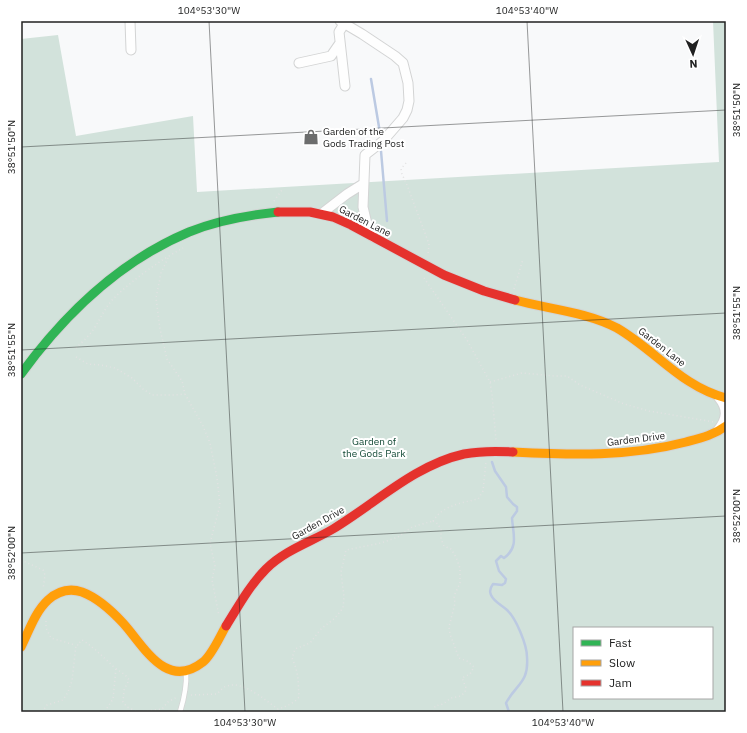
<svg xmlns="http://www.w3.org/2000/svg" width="747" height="733" viewBox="0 0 747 733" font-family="'IBM Plex Sans',sans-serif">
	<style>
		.green { fill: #d2e2db; fill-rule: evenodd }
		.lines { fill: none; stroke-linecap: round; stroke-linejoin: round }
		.stream { stroke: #bccae2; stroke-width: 2.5 }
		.lane-casing { stroke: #d3d4d4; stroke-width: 6 }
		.street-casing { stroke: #d3d4d4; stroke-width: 11 }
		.fast-casing { stroke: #d3d4d4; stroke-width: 11 }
		.slow-casing { stroke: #d3d4d4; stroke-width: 11 }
		.jam-casing { stroke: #d3d4d4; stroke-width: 11 }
		.path { stroke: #e2e2e2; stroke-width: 1.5; stroke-dasharray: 1 3; stroke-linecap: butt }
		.lane { stroke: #fefefe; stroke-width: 4.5 }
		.street { stroke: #fefefe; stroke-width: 9 }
		.fast { stroke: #30b455; stroke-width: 9 }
		.slow { stroke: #ff9f0a; stroke-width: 9 }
		.jam { stroke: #e5322d; stroke-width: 9 }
		.ticks { fill: none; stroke: #202121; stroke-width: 1; stroke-opacity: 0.45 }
		.labels { text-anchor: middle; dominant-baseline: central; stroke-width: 4; stroke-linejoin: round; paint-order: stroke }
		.poi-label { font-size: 10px; fill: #202121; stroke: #fff; text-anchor: start }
		.street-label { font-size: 10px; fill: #202121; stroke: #fff }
		.park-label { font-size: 10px; fill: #124935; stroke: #fff }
		.neatline { fill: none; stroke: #202121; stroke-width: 1.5 }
		.ticks-label { font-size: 10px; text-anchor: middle; fill: #202121 }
	</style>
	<rect width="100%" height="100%" fill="#f8f9fa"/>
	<path class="green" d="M713,21h13v691h-705v-673l37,-4 18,101 117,-20 4,76 522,-30zM574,628h138v70h-138z"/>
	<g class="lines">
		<path class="stream" d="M371,79l9,54
			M381,151l6,70
			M492,462l3,9 11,16 1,10 6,7 4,3v4l-5,7c1,16 7,29 -8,40l-3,-2 -5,5 3,10 7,8 -1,4 -3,2 -9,-1c-3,4 -4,7 -2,11 3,7 11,10 16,15 9,8 20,35 20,47 2,26 -11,27 -21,46l3,9"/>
		<defs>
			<path id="lane" d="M180,712c4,-13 7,-26 6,-40"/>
			<path id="street" d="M130,21l1,29
				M340,21l22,13 33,22 8,7 5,20 1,18 -2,9 -4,8 -20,23 -18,14 -2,52 4,17 6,13
				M344,24l-5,8 6,54
				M299,63l32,-7 9,-13
				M321,214l26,-20 16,-10
				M718,430c9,-11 10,-21 1,-32"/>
			<path id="fast" d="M21,374c43,-59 99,-113 168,-142 27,-11 60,-17 89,-20"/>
			<path id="slow" d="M515,300c33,9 72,12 102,28 38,22 65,59 109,70
				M513,452c59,3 116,5 173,-10 15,-4 28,-7 40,-16
				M21,647c8,-16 14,-35 27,-47 10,-9 22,-12 34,-8 16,6 29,18 41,31 21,23 43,68 80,39 9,-7 17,-26 23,-36"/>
			<path id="jam" d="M278,212h32l23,5 18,8 93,50 40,16 31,9
				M226,626c12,-19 23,-40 40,-57 19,-19 45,-27 67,-40 43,-26 82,-64 131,-75 16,-3 33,-3 49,-2"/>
		</defs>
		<use href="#lane" class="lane-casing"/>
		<use href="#street" class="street-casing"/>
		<use href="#fast" class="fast-casing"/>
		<use href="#slow" class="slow-casing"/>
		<use href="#jam" class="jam-casing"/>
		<path class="path" d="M390,145l4,3h11
			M406,163l-5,6 1,5 5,11 22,59 -1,10
			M274,201l8,-11
			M168,258l-7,15 -5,25 4,31 7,30 15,22 3,13 18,32 7,17 7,35 3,27 -10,38 5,23 -3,14 7,36
			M424,278l43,62 23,42 2,13 4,45
			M514,289l9,-30
			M76,348c5,-5 12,-11 17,-18 7,-10 11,-21 20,-31 18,-18 47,-39 70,-51
			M76,357l12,7 13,1 14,3 17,10 11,11 9,6h22l11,-1
			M490,382l32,-9 33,3h12l13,9 44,19 25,7 65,11
			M433,521c10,-16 29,-18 45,-22l5,-8 3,-29
			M433,521l5,3 3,6v9l3,7 7,3 5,8 4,11v15l-6,13 1,7 -6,24 1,7 9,24 8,3 7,6 -4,7 -8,4 4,10 -1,4 -4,4 -10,2 -8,6 -8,2 -1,6
			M21,560l22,10 2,5 -2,14
			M46,621v7l5,10 24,7
			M191,695l26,-1c3,-3 6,-7 10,-8 16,-6 39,15 51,23 9,-3 15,-5 21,-12 -1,-17 0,-23 -7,-39l3,-9 15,-6 11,-14 14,-11 8,-10 1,-11 -3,-25 5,-22 35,-7 17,-6 14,-10 21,-6
			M42,712l5,-7 16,-5 5,-8 4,-11 4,-36h3l1,-3 2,-2c13,8 22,18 33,28 5,4 11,6 14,12l-5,10 -1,12 4,5 11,5
			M107,712v-4l6,-9 3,-31
			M139,712l23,-3 6,-7 9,-5"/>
		<use href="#lane" class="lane"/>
		<use href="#street" class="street"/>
		<use href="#fast" class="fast"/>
		<use href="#slow" class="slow"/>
		<use href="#jam" class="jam"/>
	</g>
	<path class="ticks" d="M209,21l36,691M527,21l36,691M21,147l705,-37M21,350l705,-37M21,553l705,-37"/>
	<defs>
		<symbol id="shop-bare" viewBox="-9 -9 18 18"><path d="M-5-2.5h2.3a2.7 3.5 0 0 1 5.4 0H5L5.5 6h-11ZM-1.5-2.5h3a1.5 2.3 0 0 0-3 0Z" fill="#6c6d6d" stroke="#fff" stroke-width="2.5" paint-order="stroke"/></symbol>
	</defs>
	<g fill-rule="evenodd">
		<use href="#shop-bare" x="300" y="126" width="22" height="22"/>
	</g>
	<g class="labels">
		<g class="poi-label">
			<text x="323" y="131">Garden of the<tspan x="323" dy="12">Gods Trading Post</tspan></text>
		</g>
		<g class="street-label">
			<text transform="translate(365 221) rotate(27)">Garden Lane</text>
			<text transform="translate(662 347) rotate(38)">Garden Lane</text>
			<text transform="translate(636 439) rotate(-7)">Garden Drive</text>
			<text transform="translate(318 523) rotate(-29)">Garden Drive</text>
		</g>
		<g class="park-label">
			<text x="374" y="441">Garden of<tspan x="374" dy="12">the Gods Park</tspan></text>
		</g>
	</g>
	<rect width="747" height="733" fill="none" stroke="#ffffff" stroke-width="44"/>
	<rect x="573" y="627" width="140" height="72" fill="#ffffff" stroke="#a6a6a6"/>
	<rect x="581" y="640" width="20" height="6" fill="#30b455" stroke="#a6a6a6"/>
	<text x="609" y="647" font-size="12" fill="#202121">Fast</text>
	<rect x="581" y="660" width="20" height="6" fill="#ff9f0a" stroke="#a6a6a6"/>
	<text x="609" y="667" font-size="12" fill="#202121">Slow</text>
	<rect x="581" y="680" width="20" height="6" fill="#e5322d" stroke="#a6a6a6"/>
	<text x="609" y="687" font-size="12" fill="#202121">Jam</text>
	<g transform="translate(693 54) rotate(177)" stroke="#ffffff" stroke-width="3" paint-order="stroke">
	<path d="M0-3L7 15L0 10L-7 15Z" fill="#202121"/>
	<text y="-6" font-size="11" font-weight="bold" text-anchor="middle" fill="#202121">N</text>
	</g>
	<rect x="22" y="22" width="703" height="689" class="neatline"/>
	<g class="ticks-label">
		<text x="209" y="14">104°53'30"W</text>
		<text x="527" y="14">104°53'40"W</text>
		<text transform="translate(736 110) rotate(-90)" y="4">38°51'50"N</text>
		<text transform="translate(11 147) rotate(-90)" y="4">38°51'50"N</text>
		<text transform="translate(736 313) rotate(-90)" y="4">38°51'55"N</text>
		<text transform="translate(11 350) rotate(-90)" y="4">38°51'55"N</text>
		<text transform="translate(736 516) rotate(-90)" y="4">38°52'00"N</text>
		<text transform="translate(11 553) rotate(-90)" y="4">38°52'00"N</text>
		<text x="245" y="726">104°53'30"W</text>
		<text x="563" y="726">104°53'40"W</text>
	</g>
</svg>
